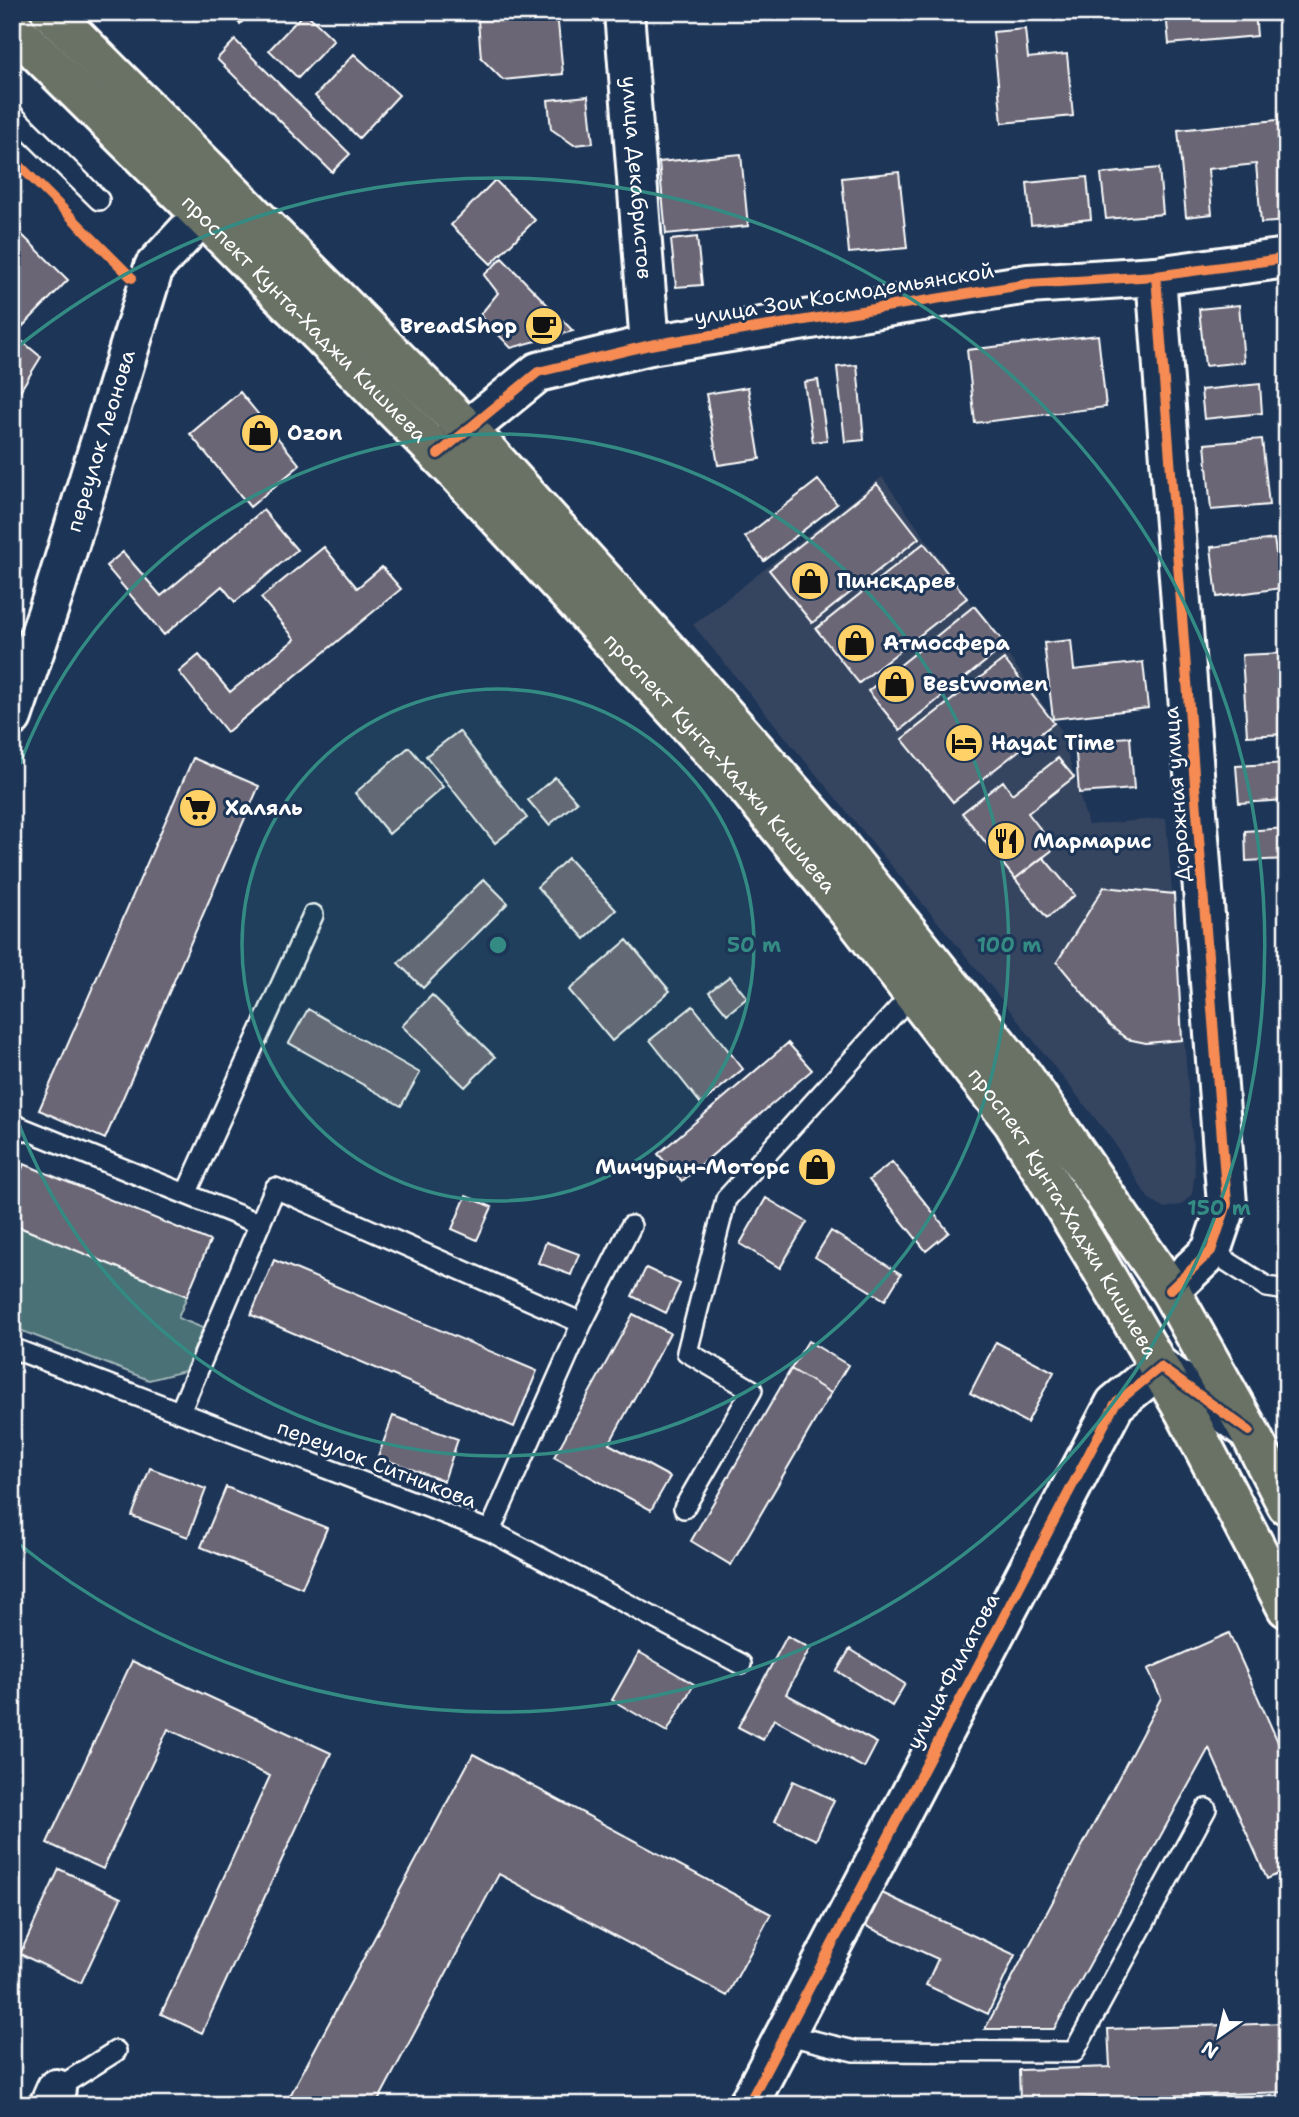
<svg xmlns="http://www.w3.org/2000/svg" width="1299" height="2117" viewBox="0 0 1299 2117" font-family="'Shantell Sans',sans-serif">
	<style>
		.built { fill: #344460 }
		.green { fill: #487176; stroke: #a4b8ba; stroke-width: 2 }
		.building { fill: #6a6674; stroke: #fff; stroke-width: 2 }
		.lines { fill: none; stroke-linecap: round; stroke-linejoin: round }
		.lane-casing { stroke: #fff; stroke-width: 24 }
		.street-casing { stroke: #fff; stroke-width: 44 }
		.secondary-casing { stroke: #fff; stroke-width: 44 }
		.primary-casing { stroke: #fff; stroke-width: 44 }
		.lane { stroke: #1d3557; stroke-width: 19 }
		.street { stroke: #1d3557; stroke-width: 38 }
		.secondary { stroke: #1d3557; stroke-width: 38 }
		.primary { stroke: #6a7165; stroke-width: 38 }
		.cycleway-casing { stroke: #1d3557; stroke-width: 15 }
		.cycleway { stroke: #f68b52; stroke-width: 10 }
		.ring { fill: none; stroke: #338b84; stroke-width: 3.5 }
		.labels { text-anchor: middle; dominant-baseline: central; stroke-width: 6; stroke-linejoin: round; paint-order: stroke }
		.street-label { font-size: 21px; fill: #fff; stroke: #1d3557 }
		.poi-label { font-size: 21px; font-weight: bold; fill: #fff; stroke: #1d3557; text-anchor: start }
		.centre { fill: #338b84; stroke: #1d3557; stroke-width: 3.5 }
		.ring-label { font-size: 21px; text-anchor: middle; font-weight: bold; fill: #338b84; stroke: #1d3557; stroke-width: 6; stroke-linejoin: round; paint-order: stroke }
	</style>
	<rect width="100%" height="100%" fill="#1d3557"/>
	<filter id="ink" filterUnits="userSpaceOnUse"><feTurbulence type="fractalNoise" baseFrequency=".0143" numOctaves="2"/><feDisplacementMap in="SourceGraphic" scale="14" xChannelSelector="R" yChannelSelector="G"/><feConvolveMatrix kernelMatrix="1 2 1 2 8 2 1 2 1" color-interpolation-filters="sRGB"/></filter>
	<g filter="url(#ink)">
		<path class="built" d="M882,477l179,253 27,95 78,-7 29,354 -3,22 -11,11 -17,3 -16,-10 -35,-57 -120,-152 -300,-364z
			M1287,2096v9h-264l1,-1z"/>
		<path class="green" d="M12,1159l12,5 -12,30z
			M12,1224l175,72 -9,22 25,10 -18,43 -36,9 -137,-53z"/>
		<path class="building" d="M228,12h23l-11,12z
			M305,12l29,28 -36,38 -29,-28z
			M1166,12h89l2,24 -88,8z
			M557,13l6,61 -60,6 -22,-22 -3,-38z
			M1025,29l3,29 39,-4 6,62 -71,7 -9,-91z
			M235,40l115,114 -18,18 -115,-113z
			M354,54l45,41 -40,43 -44,-42z
			M588,96l5,47 -19,2 -23,-16 -3,-29z
			M1287,119v102l-26,2 -5,-59 -48,5 4,45 -26,3 -8,-87z
			M741,154l7,72 -82,8 -7,-72z
			M1159,168l4,46 -57,5 -5,-45z
			M899,172l8,76 -58,5 -7,-75z
			M1087,177l4,42 -60,6 -4,-42z
			M495,180l40,40 -44,44 -40,-39z
			M12,225l56,55 -49,50 -7,-7z
			M697,237l5,48 -26,2 -5,-47z
			M502,258l71,73 -62,17 -31,-33 18,-22 -14,-18z
			M1239,305l5,57 -39,4 -6,-57z
			M12,333l29,24 -29,47z
			M1098,335l8,72 -131,16 -8,-73z
			M857,365l7,75 -19,2 -8,-75z
			M818,380l9,60 -14,2 -9,-60z
			M1260,384l2,29 -58,6 -3,-29z
			M748,387l12,72 -42,6 -12,-71z
			M240,392l60,73 -50,42 -60,-73z
			M1262,439l7,66 -58,5 -6,-66z
			M818,480l19,24 -73,57 -19,-24z
			M877,484l42,54 -107,85 -43,-53z
			M263,510l34,40 -62,52 -13,-16 -58,49 -58,-69 17,-14 38,44z
			M1274,539l7,49 -64,9 -6,-50z
			M924,543l43,55 -108,85 -43,-54z
			M324,547l33,41 25,-21 19,22 -174,143 -48,-60 20,-17 31,37 65,-53 -34,-41z
			M974,606l32,39 -106,85 -32,-39z
			M1071,640l3,30 69,-8 5,46 -95,11 -9,-76z
			M1287,653v81l-40,2 -5,-81z
			M1004,659l50,64 -101,79 -51,-63z
			M459,731l68,87 -32,25 -69,-87z
			M1130,737l4,52 -55,4 -4,-52z
			M409,747l34,40 -54,47 -34,-41z
			M193,758l66,28 -154,353 -66,-29z
			M1058,758l16,19 -46,36 27,35 -40,31 -53,-66 41,-32 9,13z
			M1287,763v37l-48,3 -3,-37z
			M555,777l22,25 -28,23 -21,-25z
			M1287,828v31l-41,2 -1,-30z
			M1043,857l32,38 -28,23 -32,-39z
			M568,858l48,52 -31,29 -48,-52z
			M484,879l24,24 -85,85 -25,-25z
			M1104,887l70,7 8,146 -36,3 -19,-4 -18,-14 -52,-63z
			M627,940l43,51 -58,50 -43,-51z
			M730,976l17,22 -20,16 -18,-22z
			M432,995l63,62 -30,30 -63,-61z
			M693,1006l50,63 -42,35 -51,-64z
			M308,1009l112,64 -19,33 -112,-63z
			M788,1043l24,27 -130,111 -24,-27z
			M1281,1114h6v70z
			M892,1162l57,70 -23,19 -57,-71z
			M24,1164l186,77 -23,55 -175,-72v-30z
			M466,1196l26,11 -15,33 -25,-11z
			M766,1198l41,24 -27,46 -40,-24z
			M831,1231l70,43 -16,26 -70,-43z
			M546,1242l33,12 -8,21 -33,-12z
			M274,1260l263,111 -23,56 -263,-112z
			M646,1268l34,16 -14,29 -34,-17z
			M633,1314l37,19 -61,111 61,33 -19,33 -97,-53z
			M808,1341l40,24 -17,28 -40,-24z
			M996,1342l58,30 -27,51 -57,-30z
			M791,1369l40,24 -100,172 -40,-24z
			M393,1416l65,23 -14,42 -66,-24z
			M150,1468l56,21 -18,48 -56,-21z
			M226,1487l101,41 -25,60 -101,-41z
			M1229,1633l58,129v108l-20,9 -58,-131 -155,281h-69l176,-331 -13,-29z
			M787,1636l23,12 -24,46 91,49 -13,25 -90,-49 -11,21 -25,-13z
			M850,1649l55,35 -13,22 -55,-35z
			M639,1652l55,32 -27,48 -55,-32z
			M132,1661l199,92 -129,280 -41,-19 109,-238 -102,-47 -65,140 -56,-26z
			M473,1754l298,160 -44,82 -228,-122 -123,231h-91z
			M793,1781l41,19 -18,40 -41,-19z
			M59,1869l62,29 -40,85 -61,-29z
			M882,1893l133,62 -27,59 -62,-29 12,-26 -72,-33z
			M1287,2023v69l-267,9 -1,-31 91,-3 -2,-38z"/>
		<g class="lines">
			<defs>
				<path id="lane" d="M12,114l87,86
					M12,1124l248,100
					M186,1194l127,-279
					M1211,1251l56,36 20,3
					M12,1348l478,183 92,-208 49,-97
					M180,1412l95,-224 307,135
					M684,1508l68,-118 -65,-38 39,-153 186,-205
					M490,1531l251,133
					M784,2034l70,17 220,1 132,-243
					M56,2089l60,-38"/>
				<g id="street">
					<path id="s1" d="M624,12l26,333"/>
					<path d="M1156,276l71,928 -16,47 -41,39"/>
					<path d="M441,451l97,-79 112,-27 378,-61 128,-8 131,-18"/>
					<path id="s2" d="M12,717l43,-127 99,-323 71,-76"/>
					<path d="M49,2105l7,-16"/>
				</g>
				<path id="secondary" d="M748,2105l367,-701 45,-37 89,64"/>
				<g id="primary">
					<path d="M51,12l416,417 226,250 137,156 193,241 147,214 79,141 38,74"/>
					<path id="s3" d="M12,27l190,188 257,260 291,316 109,133 154,198 80,132 92,158 102,196"/>
				</g>
			</defs>
			<use href="#lane" class="lane-casing"/>
			<use href="#street" class="street-casing"/>
			<use href="#secondary" class="secondary-casing"/>
			<use href="#primary" class="primary-casing"/>
			<use href="#lane" class="lane"/>
			<use href="#street" class="street"/>
			<use href="#secondary" class="secondary"/>
			<use href="#primary" class="primary"/>
			<defs>
				<path id="cycleway" d="M12,158l120,120
					M1156,276l71,928 -16,47 -41,39
					M438,454l100,-82 112,-27 378,-61 128,-8 131,-18
					M748,2105l367,-701 45,-37 89,64"/>
			</defs>
			<use href="#cycleway" class="cycleway-casing"/>
			<use href="#cycleway" class="cycleway"/>
		</g>
	</g>
	<circle cx="498" cy="945" r="256" fill="#338b84" fill-opacity=".12"/>
	<g class="ring">
		<circle cx="498" cy="945" r="256"/>
		<path d="M13 783A511 511 0 1 1 13 1107"/>
		<path d="M15 349A767 767 0 1 1 15 1541"/>
	</g>
	<defs>
		<symbol id="cafe-disc" viewBox="-11 -11 22 22"><circle r="9.5" fill="#ffd166" stroke="#1d3557"/><path d="M-5.5-4.5H6V0H3Q3 3.5 0 3.5H-2.5Q-5.5 3.5-5.5 0ZM3-3.2v2h1.7v-2ZM-6 4.5H4V6H-6Z" fill="#111"/></symbol>
		<symbol id="shop-disc" viewBox="-11 -11 22 22"><circle r="9.5" fill="#ffd166" stroke="#1d3557"/><path d="M-5-2.5h2.3a2.7 3.5 0 0 1 5.4 0H5L5.5 6h-11ZM-1.5-2.5h3a1.5 2.3 0 0 0-3 0Z" fill="#111"/></symbol>
		<symbol id="hotel-disc" viewBox="-11 -11 22 22"><circle r="9.5" fill="#ffd166" stroke="#1d3557"/><path d="M-6-4.5h1.5V1H6V5H4.5V3h-9V5H-6ZM-4 0a1.8 1.8 0 1 1 3.6 0ZM.5 0V-2.5h3Q6-2.5 6 0Z" fill="#111"/></symbol>
		<symbol id="supermarket-disc" viewBox="-11 -11 22 22"><circle r="9.5" fill="#ffd166" stroke="#1d3557"/><path d="M-6-5.5h2.5l.6 2H6L4.5 2H-2.5L-4.4-4H-6ZM-1.5 3.2a1.3 1.3 0 1 0 .1 0ZM3 3.2a1.3 1.3 0 1 0 .1 0Z" fill="#111"/></symbol>
		<symbol id="restaurant-disc" viewBox="-11 -11 22 22"><circle r="9.5" fill="#ffd166" stroke="#1d3557"/><path d="M-5-6h1v4h1v-4h1v4h1v-4h1v5L-1.5 .5V6h-2V.5L-5-1ZM5-6V6H3V1.5H1.5Q1.5-4 5-6Z" fill="#111"/></symbol>
	</defs>
	<g fill-rule="evenodd">
		<use href="#cafe-disc" x="522" y="304" width="44" height="44"/>
		<use href="#shop-disc" x="238" y="411" width="44" height="44"/>
		<use href="#shop-disc" x="788" y="559" width="44" height="44"/>
		<use href="#shop-disc" x="834" y="621" width="44" height="44"/>
		<use href="#shop-disc" x="874" y="662" width="44" height="44"/>
		<use href="#hotel-disc" x="942" y="721" width="44" height="44"/>
		<use href="#supermarket-disc" x="176" y="786" width="44" height="44"/>
		<use href="#restaurant-disc" x="984" y="819" width="44" height="44"/>
		<use href="#shop-disc" x="795" y="1145" width="44" height="44"/>
	</g>
	<g class="labels">
		<g class="street-label">
			<text stroke="none"><textPath href="#s1" startOffset="166">улица Декабристов</textPath></text>
			<text transform="translate(844 294) rotate(-9)">улица Зои Космодемьянской</text>
			<text stroke="none"><textPath href="#s3" startOffset="413">проспект Кунта-Хаджи Кишиева</textPath></text>
			<text stroke="none"><textPath href="#s2" startOffset="290">переулок Леонова</textPath></text>
			<text stroke="none"><textPath href="#s3" startOffset="1022">проспект Кунта-Хаджи Кишиева</textPath></text>
			<text transform="translate(1177 794) rotate(-94)">Дорожная улица</text>
			<text stroke="none"><textPath href="#s3" startOffset="1589">проспект Кунта-Хаджи Кишиева</textPath></text>
			<text transform="translate(377 1464) rotate(21)">переулок Ситникова</text>
			<text transform="translate(953 1671) rotate(-62)">улица Филатова</text>
		</g>
		<g class="poi-label">
			<text x="517" y="326" text-anchor="end">BreadShop</text>
			<text x="287" y="433">Ozon</text>
			<text x="837" y="581">Пинскдрев</text>
			<text x="883" y="643">Атмосфера</text>
			<text x="923" y="684">Bestwomen</text>
			<text x="991" y="743">Hayat Time</text>
			<text x="225" y="808">Халяль</text>
			<text x="1033" y="841">Мармарис</text>
			<text x="790" y="1167" text-anchor="end">Мичурин-Моторс</text>
		</g>
	</g>
	<circle cx="498" cy="945" r="10" class="centre"/>
	<g class="ring-label">
		<text x="754" y="952">50 m</text>
		<text x="1009" y="952">100 m</text>
		<text x="1219" y="1215">150 m</text>
	</g>
	<rect width="1299" height="2117" fill="none" stroke="#1d3557" stroke-width="42"/>
	<rect x="21" y="21" width="1257" height="2075" fill="none" stroke="#fff" stroke-width="2.5" filter="url(#ink)"/>
	<g transform="translate(1219 2036) rotate(214)" stroke="#1d3557" stroke-width="5" paint-order="stroke">
	<path d="M0-5L12 26L0 18L-12 26Z" fill="#ffffff"/>
	<text y="-10" font-size="19" font-weight="bold" text-anchor="middle" fill="#ffffff">N</text>
	</g>
</svg>
